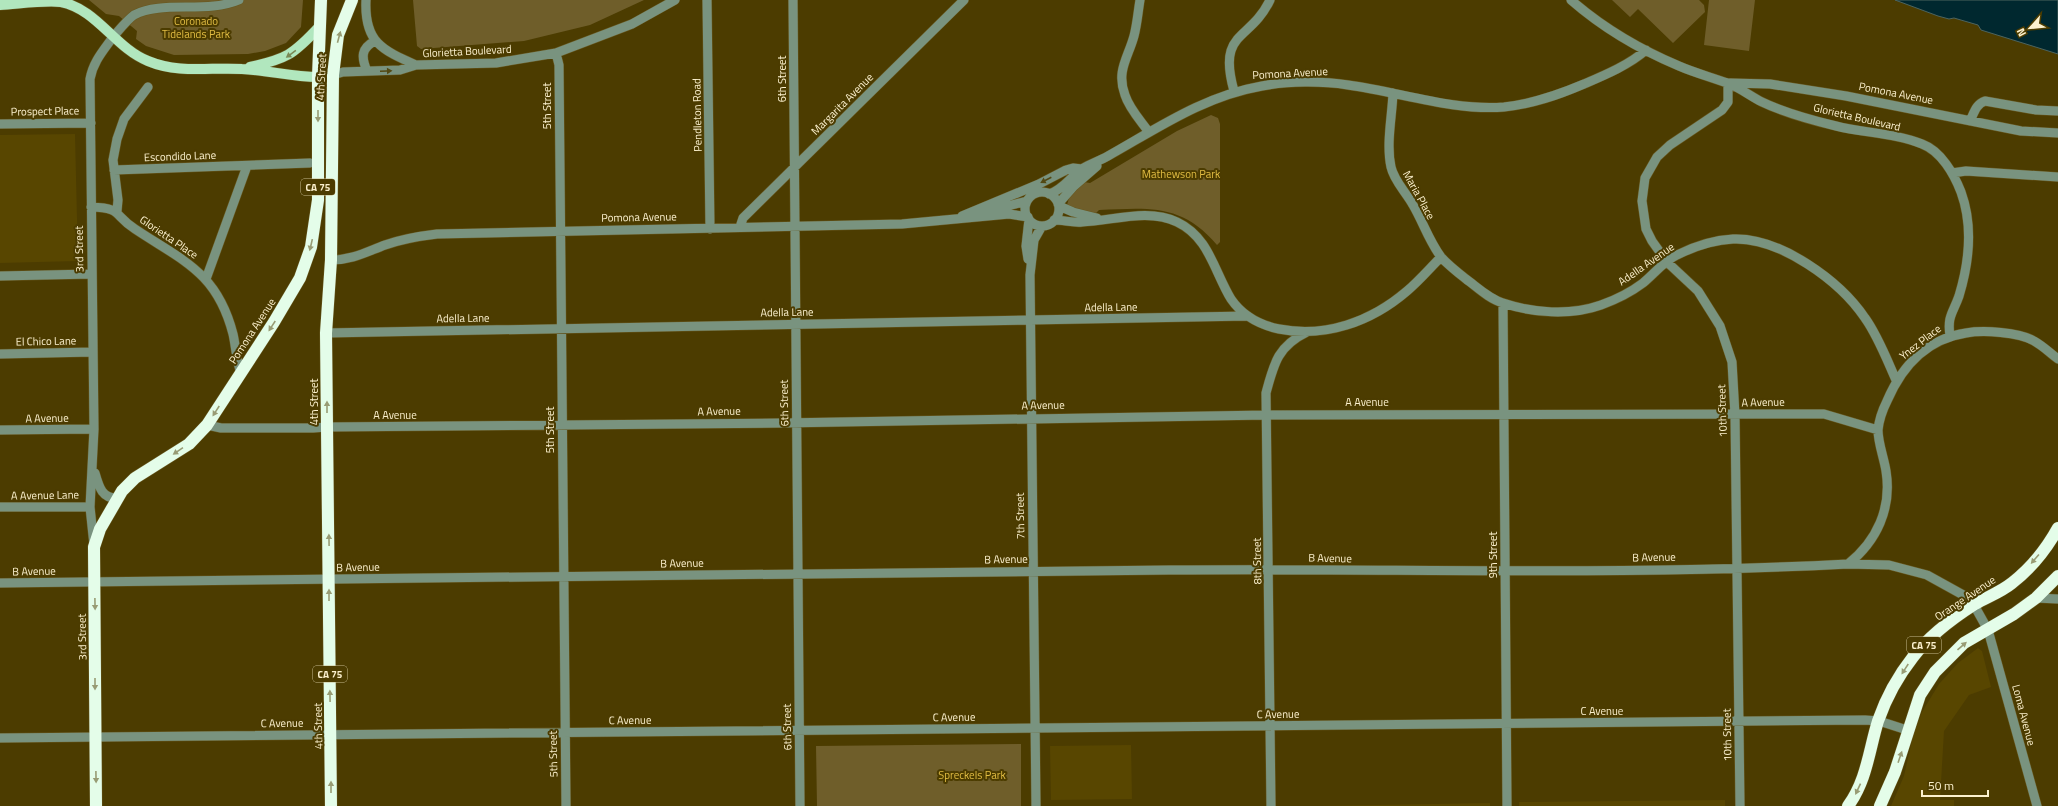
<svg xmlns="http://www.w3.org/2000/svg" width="2058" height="806" viewBox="0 0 2058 806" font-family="'Titillium Web',sans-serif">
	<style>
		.built { fill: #584600 }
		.green { fill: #6f5e2a }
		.water { fill: #00282f; stroke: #4c645f }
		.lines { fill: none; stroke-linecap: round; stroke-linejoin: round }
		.minor-casing { stroke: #685921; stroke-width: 10 }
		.major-casing { stroke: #685921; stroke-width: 11 }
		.highway-casing { stroke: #685921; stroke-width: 13 }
		.minor { stroke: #79937f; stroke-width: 9 }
		.major { stroke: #b1e7be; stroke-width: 10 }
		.highway { stroke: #e4fde9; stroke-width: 12 }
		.oneway { fill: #989c74 }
		.oneway2 { fill: #798955 }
		.oneway3 { fill: #534913 }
		.labels { text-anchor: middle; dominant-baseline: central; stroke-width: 4; stroke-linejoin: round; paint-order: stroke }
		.shield { fill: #4c3c00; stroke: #c7bb90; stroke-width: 1 }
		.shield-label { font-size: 10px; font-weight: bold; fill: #fcf1ce }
		.park-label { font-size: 11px; fill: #e2bd43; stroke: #4c3c00 }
		.street-label { font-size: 11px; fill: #fcf1ce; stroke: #4c3c00 }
	</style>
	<rect width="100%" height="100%" fill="#4c3c00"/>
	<path class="built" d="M75,134l3,127 -78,2v-128z
		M1978,648l4,3 9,36 -22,8 -25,36 -4,69h14v6h-63l13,-30 9,-40 9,-24 17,-28 19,-21z
		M1131,745l1,54 -81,1 -1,-54z
		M1725,800v6h-206v-4z
		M1490,803v3h-174z"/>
	<path class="green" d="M89,0h214l-2,27 -15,16 -21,8 -17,3 -74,1 -28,-9 -10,-7 1,-8 -18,-15 -13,-2z
		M413,0h231l-54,25 -66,16 -103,8 -4,-3z
		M1612,0h87l5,5 1,7 -32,31 -35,-34 -8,8z
		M1709,0h46l-6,51 -45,-6z
		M1211,115l7,3 2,6v118l-3,3c-35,-42 -69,-37 -118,-35l-3,3 -14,-2 -15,-6 2,-7 15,-16 6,1 87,-52z
		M1021,744v62h-204l-1,-60z"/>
	<path class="water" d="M1895,0h163v54l-77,-24 -3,-5 -24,-7 -5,1 -11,-3z"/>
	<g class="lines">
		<defs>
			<path id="minor" d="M366,0c-2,42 16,50 50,65
				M707,0l3,229
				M793,0l7,806
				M1140,0c-2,12 -3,25 -6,36 -6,22 -18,35 -9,59 4,13 15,25 23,36
				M1571,0c31,27 70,50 108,66 16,7 32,11 48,17 12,4 23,13 35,19 23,11 49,18 74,24 27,7 60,7 86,18 19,7 32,30 39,48 12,33 8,71 -2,104 -6,17 -12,20 -9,40
				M556,53l3,12 7,741
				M367,71c-6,-14 -6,-23 8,-30
				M333,75l10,-3 57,-2 16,-5 80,-2 60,-10 76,-29 43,-24
				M1728,83v19l-6,8 -52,35 -13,12 -12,21 -3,23 4,28 6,12 15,21 31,29 22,35 12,36 3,53 5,391
				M1730,83l40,1 76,12 175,35 37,2
				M1234,91c-17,-61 16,-49 36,-91
				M1393,93c-1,24 -7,51 -2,74 3,14 15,25 22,38 10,17 16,36 28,52 7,8 16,15 25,22 11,8 23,20 37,24 30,10 67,13 98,2 14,-5 30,-13 42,-22 11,-9 21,-22 34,-28 18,-9 36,-15 56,-16 47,-2 107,42 132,79 13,18 22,42 31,62
				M1970,121c4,-8 6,-17 15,-20l51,9 22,1
				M0,124l91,-1
				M114,170l196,-7
				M1952,173l14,-2 92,6
				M1025 209a17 17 0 1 1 34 0a17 17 0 1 1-34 0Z
				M1049,194c14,-4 21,-17 33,-25 8,-5 17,-8 26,-13 50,-28 96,-60 154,-70 26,-5 60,-5 86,-1 52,7 104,26 156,22 29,-3 54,-12 80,-23 21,-9 45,-19 62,-34
				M1058,204l16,-18 23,-20
				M1059,206l14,6 24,6
				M91,207c32,1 22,8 44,22 48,32 82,43 98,105 3,13 3,26 8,39
				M117,211l1,-11 -5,-40 4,-21 7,-20 24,-32
				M984,212l43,-11
				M962,216l77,-32 27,-14 7,-2 9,1
				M1054,220c10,0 18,3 28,2 30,-1 66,-14 95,0 32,15 37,49 54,77 11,16 29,26 48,30 46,9 92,-7 128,-38 12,-10 23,-23 34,-34
				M740,227l3,-9 221,-218
				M1028,259l-2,-13 3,-27
				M331,260c21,0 35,-8 54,-15 17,-6 35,-9 52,-11l465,-10 107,-10 19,3
				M0,276l92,-2
				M206,279l41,-113
				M1503,303l4,503
				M326,333l922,-17
				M0,354l93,-2
				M207,425l14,3h92l14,-1 455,-4 485,-8 557,-1 54,16
				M0,430l94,-1
				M95,473c4,14 7,26 23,25
				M0,507h90
				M94,545l-4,-38 4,-78 -4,-350c3,-17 13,-28 23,-42 7,-8 13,-16 21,-22 28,-15 73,-1 105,-15
				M1848,564c29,-23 44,-56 38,-93 -2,-13 -8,-28 -8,-41 1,-10 5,-21 9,-29 15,-35 40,-62 79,-68 17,-3 53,-1 68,8 9,5 16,12 24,18
				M0,583c390,-4 780,-10 1170,-13 226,-2 453,6 678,-6l41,1 38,10 38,21 9,9 14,25 49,176
				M2036,598l22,1
				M0,738l1865,-18 14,1 28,9
				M1036,806l-6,-531 4,-35 8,-14
				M1271,806l-5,-413c8,-30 12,-47 41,-61"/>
			<path id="major" d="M0,5c18,-1 44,-5 61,-3 36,7 54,46 87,59 31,13 62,6 94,8 25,1 50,8 76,8
				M250,67c36,-8 43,-12 69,-40"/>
			<path id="highway" d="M96,806l-2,-259 6,-18 22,-38 13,-13 54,-34 18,-19 67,-103 26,-44 11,-31 7,-47v-123l3,-77
				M331,806l-5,-473 5,-73 2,-185 5,-40 14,-35
				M1848,806c19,-26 21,-56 30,-85 8,-23 20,-45 35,-64 16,-21 40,-39 62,-53 12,-7 26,-12 37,-21 18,-14 35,-35 46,-55
				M1880,806l15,-34 25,-77 15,-23 29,-29 50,-29 22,-16 22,-22"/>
		</defs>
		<use href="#minor" class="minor-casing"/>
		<use href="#major" class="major-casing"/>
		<use href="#highway" class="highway-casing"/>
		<use href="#minor" class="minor"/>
		<use href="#major" class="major"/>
		<use href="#highway" class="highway"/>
	</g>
	<defs><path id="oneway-solid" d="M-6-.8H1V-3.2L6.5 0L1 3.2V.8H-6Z"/></defs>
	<g class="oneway">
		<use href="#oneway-solid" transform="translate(339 37) rotate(-75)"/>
		<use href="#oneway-solid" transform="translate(318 116) rotate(90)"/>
		<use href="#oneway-solid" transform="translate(311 245) rotate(103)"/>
		<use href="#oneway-solid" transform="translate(272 326) rotate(123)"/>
		<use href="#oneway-solid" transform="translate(327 407) rotate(-90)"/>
		<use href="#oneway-solid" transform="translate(216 411) rotate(123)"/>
		<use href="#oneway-solid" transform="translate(178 451) rotate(146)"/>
		<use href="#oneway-solid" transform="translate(329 540) rotate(-91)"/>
		<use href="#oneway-solid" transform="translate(2035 559) rotate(131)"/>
		<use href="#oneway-solid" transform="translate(329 595) rotate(-90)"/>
		<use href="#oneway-solid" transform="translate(95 604) rotate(89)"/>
		<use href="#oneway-solid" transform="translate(1962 646) rotate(-41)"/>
		<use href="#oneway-solid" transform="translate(1905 669) rotate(123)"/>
		<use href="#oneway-solid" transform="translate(95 684) rotate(90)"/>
		<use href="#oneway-solid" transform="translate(330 696) rotate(-91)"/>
		<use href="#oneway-solid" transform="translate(1900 757) rotate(-71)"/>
		<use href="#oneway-solid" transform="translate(96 777) rotate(89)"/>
		<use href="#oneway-solid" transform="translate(331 787) rotate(-90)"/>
		<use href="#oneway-solid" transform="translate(1858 789) rotate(115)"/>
	</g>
	<use class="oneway2" href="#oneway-solid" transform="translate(291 54) rotate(144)"/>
	<g class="oneway3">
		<use href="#oneway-solid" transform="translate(386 71) rotate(-2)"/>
		<use href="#oneway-solid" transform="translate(1046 180) rotate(153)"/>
	</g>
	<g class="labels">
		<g class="shield">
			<rect x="301" y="179" width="34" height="16" rx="3"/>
			<rect x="1907" y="637" width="34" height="16" rx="3"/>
			<rect x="313" y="666" width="34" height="16" rx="3"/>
		</g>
		<g class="shield-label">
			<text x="318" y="187">CA 75</text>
			<text x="1924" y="645">CA 75</text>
			<text x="330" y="674">CA 75</text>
		</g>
		<g class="park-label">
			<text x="196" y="21">Coronado<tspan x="196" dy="13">Tidelands Park</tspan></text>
			<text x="1181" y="174">Mathewson Park</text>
			<text x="972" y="775">Spreckels Park</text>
		</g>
		<g class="street-label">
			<text transform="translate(467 51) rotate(-3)">Glorietta Boulevard</text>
			<text transform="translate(1290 73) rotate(-3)">Pomona Avenue</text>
			<text transform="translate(321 77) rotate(-87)">4th Street</text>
			<text transform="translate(782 79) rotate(-90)">6th Street</text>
			<text transform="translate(1896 93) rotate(11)">Pomona Avenue</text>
			<text transform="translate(842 104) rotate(-45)">Margarita Avenue</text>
			<text transform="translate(547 106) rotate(-90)">5th Street</text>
			<text transform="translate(45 111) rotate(-1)">Prospect Place</text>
			<text transform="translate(697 115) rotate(-91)">Pendleton Road</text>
			<text transform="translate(1857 117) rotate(13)">Glorietta Boulevard</text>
			<text transform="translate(180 156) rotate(-2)">Escondido Lane</text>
			<text transform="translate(1419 195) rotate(61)">Maria Place</text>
			<text transform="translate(639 217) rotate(-1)">Pomona Avenue</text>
			<text transform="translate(169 237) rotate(34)">Glorietta Place</text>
			<text transform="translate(79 249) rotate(-91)">3rd Street</text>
			<text transform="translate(1646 264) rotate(-35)">Adella Avenue</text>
			<text transform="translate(1111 307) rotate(-1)">Adella Lane</text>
			<text transform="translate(787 312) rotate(-1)">Adella Lane</text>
			<text transform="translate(463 318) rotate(-1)">Adella Lane</text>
			<text transform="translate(252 331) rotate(-57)">Pomona Avenue</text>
			<text transform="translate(46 341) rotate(-1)">El Chico Lane</text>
			<text transform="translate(1920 342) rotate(-38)">Ynez Place</text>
			<text transform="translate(314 402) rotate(-90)">4th Street</text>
			<text x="1367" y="402">A Avenue</text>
			<text transform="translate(1763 402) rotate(-1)">A Avenue</text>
			<text transform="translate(784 403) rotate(-91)">6th Street</text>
			<text transform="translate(1043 405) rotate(-1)">A Avenue</text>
			<text transform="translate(719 411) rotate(-1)">A Avenue</text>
			<text transform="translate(1722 411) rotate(-92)">10th Street</text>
			<text x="395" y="415">A Avenue</text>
			<text transform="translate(47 418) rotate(-1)">A Avenue</text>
			<text transform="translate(550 430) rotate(-90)">5th Street</text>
			<text transform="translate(45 495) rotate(-1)">A Avenue Lane</text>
			<text transform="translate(1020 516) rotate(-91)">7th Street</text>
			<text transform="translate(1493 555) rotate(-90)">9th Street</text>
			<text transform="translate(1654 557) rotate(-1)">B Avenue</text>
			<text transform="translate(1330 558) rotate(1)">B Avenue</text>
			<text transform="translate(1006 559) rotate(-1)">B Avenue</text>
			<text transform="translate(1257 561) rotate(-91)">8th Street</text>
			<text transform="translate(682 563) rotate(-1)">B Avenue</text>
			<text transform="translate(358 567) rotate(-1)">B Avenue</text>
			<text transform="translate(34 571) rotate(-1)">B Avenue</text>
			<text transform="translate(1965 598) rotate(-34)">Orange Avenue</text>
			<text transform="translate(82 637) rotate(-91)">3rd Street</text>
			<text x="1602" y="711">C Avenue</text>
			<text transform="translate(1278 714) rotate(-1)">C Avenue</text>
			<text transform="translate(2024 715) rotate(75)">Loma Avenue</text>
			<text transform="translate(954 717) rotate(-1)">C Avenue</text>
			<text transform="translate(630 720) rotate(-1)">C Avenue</text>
			<text transform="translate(282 723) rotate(-1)">C Avenue</text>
			<text transform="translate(318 726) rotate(-91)">4th Street</text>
			<text transform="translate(787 727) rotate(-91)">6th Street</text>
			<text transform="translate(1727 735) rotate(-91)">10th Street</text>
			<text transform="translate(553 754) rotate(-91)">5th Street</text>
		</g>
	</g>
	<g transform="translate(2030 28) rotate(243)" stroke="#4c3c00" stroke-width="3" paint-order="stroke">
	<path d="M0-3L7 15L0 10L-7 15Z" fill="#fcf1ce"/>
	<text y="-6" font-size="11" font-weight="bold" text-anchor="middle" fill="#fcf1ce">N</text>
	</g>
	<path d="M1922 790v6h66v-6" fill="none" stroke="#fcf1ce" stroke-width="2"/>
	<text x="1928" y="790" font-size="12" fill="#fcf1ce" stroke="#4c3c00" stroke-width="3" paint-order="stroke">50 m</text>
</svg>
